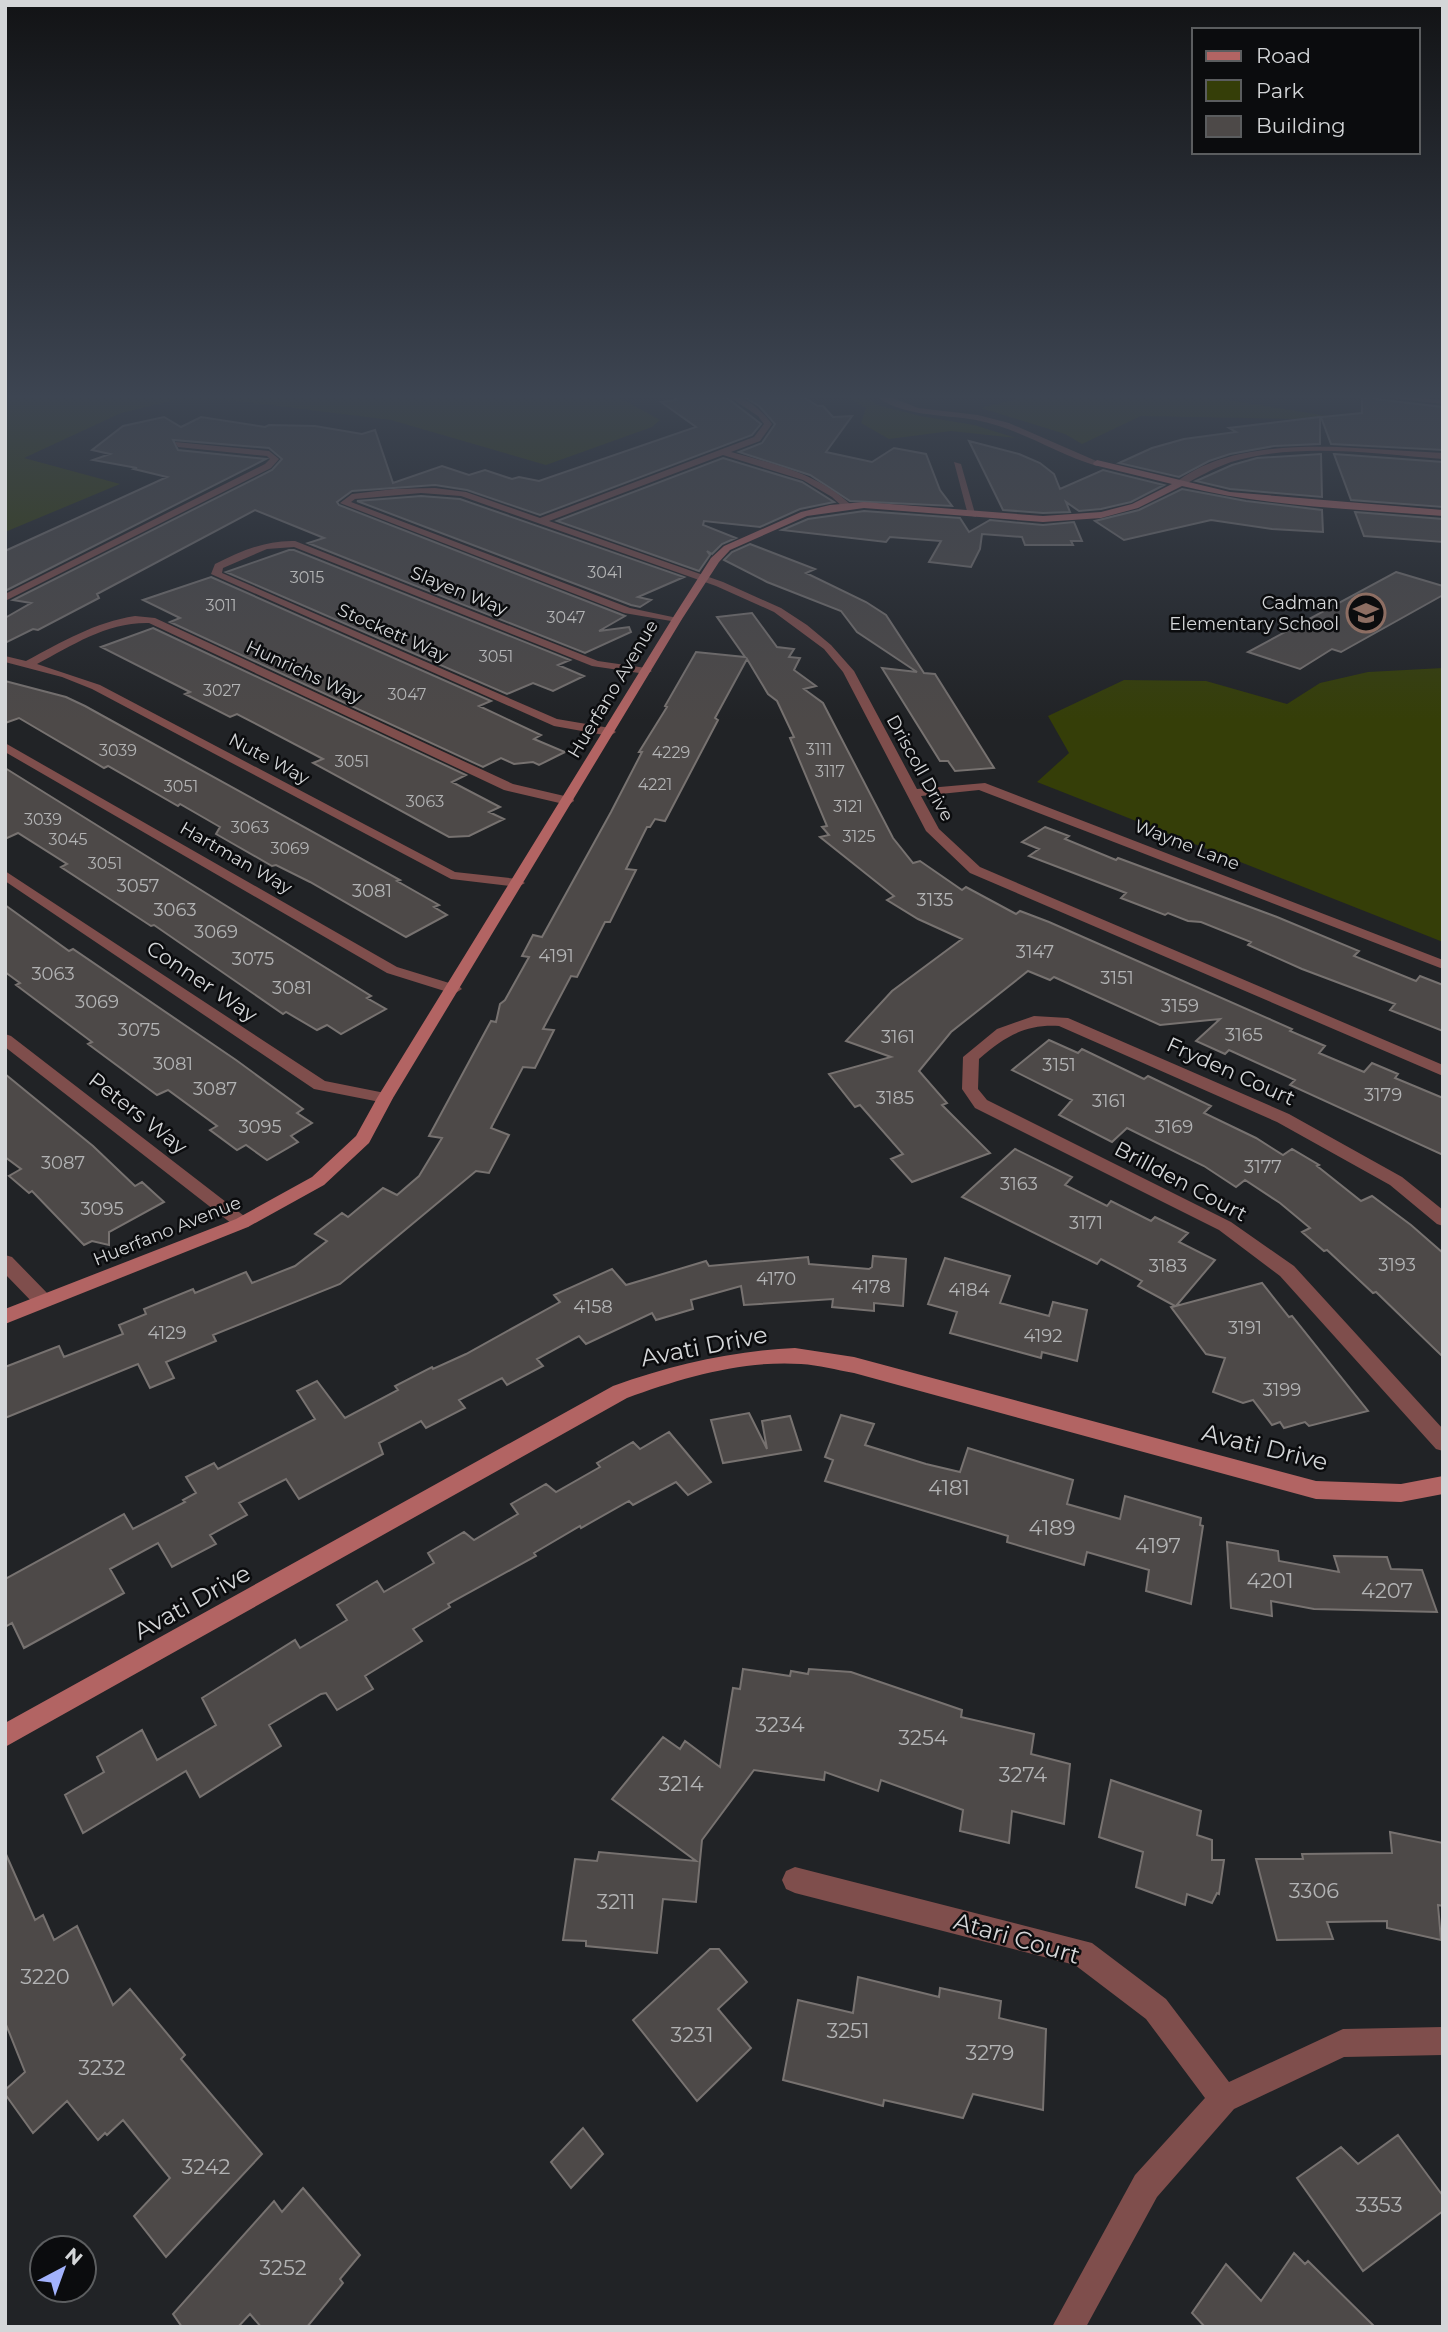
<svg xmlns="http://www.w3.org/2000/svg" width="1448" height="2332" viewBox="0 0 1448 2332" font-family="Montserrat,sans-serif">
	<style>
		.green { fill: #353e08 }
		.building { fill: #4d4948; stroke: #777270; stroke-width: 2 }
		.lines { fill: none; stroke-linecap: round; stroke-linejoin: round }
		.street { fill: #7f4e4c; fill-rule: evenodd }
		.secondary { fill: #b26463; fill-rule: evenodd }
		.labels { text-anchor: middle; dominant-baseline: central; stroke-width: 5; stroke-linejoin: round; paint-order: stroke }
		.far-number-label { font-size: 16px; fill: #b2b3b4 }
		.far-street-label { font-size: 18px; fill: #d4d6d8; stroke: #0b0c0e }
		.far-poi-label { font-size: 18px; fill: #d4d6d8; stroke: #0b0c0e; text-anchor: end }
		.number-label { font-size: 18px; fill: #b2b3b4 }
		.street-label { font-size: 21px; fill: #d4d6d8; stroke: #0b0c0e }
		.near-number-label { font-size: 21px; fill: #b2b3b4 }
		.near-street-label { font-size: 24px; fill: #d4d6d8; stroke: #0b0c0e }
	</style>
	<rect width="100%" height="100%" fill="#212326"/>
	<path class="green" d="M5,394h608l47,26 -8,7 -106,38 -155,-45 -152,-19 -64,-1 -54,13 -97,45 96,26 -115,48z
		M840,394h24l13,11 43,11 54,9 42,13 -65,-7 -62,8 -28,-16 5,-15z
		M1035,394h156l162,26 -212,-4 -59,28 -17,-10 -84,-26z
		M1443,668v274l-406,-160 32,-29 -21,-37 76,-36 82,1 81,23 33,-21 48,-11z"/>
	<path class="building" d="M669,394h53l39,30 -9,11 -212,80 -73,-25 -32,-5 -83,6 -15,11 2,3 286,111 -26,15 30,-4 2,5 -46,21 -277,-110 16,-5 -69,-28 -158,84 2,4 -61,32 -5,-1 -28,14v-25l26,-15 -18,-3 259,-130 10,-11 -13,-11 -96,-8 5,10 88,9 -261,132v-40l162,-74 -33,-8 3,-1 -44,-8 17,-6 -18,-4 31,-24 41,-9 17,10 20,-10 64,10 4,-2 46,1 47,8 13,-4 18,53 49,-17 27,9 16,-5 27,9 7,-2 20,4 157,-54 -35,-25 16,-2z
		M739,394h59l20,12h5l10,11 19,-1 -26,36 46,10 22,-14 32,6 14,36 12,16 -102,-5 -40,-26 -71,-23 23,-9 13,-19 -16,-18z
		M1362,394h7l6,5 68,8v43l-112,-6 -10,-27 41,-4z
		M1320,417v27l-46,2 -44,8 -21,7 -30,16 -60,-14 33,-15 32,-9 52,-7 -7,-4z
		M969,441l50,13 21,9 14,11 6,15 43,-19 61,15 -33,17 -30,7 -22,2 -13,-9 4,10 -27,1 -40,-3z
		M1321,454l1,43 -92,-8 -34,-8 36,-16 25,-7z
		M1334,454l109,8v45l-92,-7z
		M723,458l79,24 32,20 -34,7 -40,18 -56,-6 -1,4 33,13 -14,6 -10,10 -5,-3 3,4 -11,16 -142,-50z
		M1182,489l64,12 76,9 1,22 -51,-3 -61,-9 -87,20 -29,-19 44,-11z
		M421,496l39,3 224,78 -46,20 13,3 -11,7 -9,-2 -274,-104z
		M864,511l96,7 9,14 21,-12 53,5 31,-3 8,19h-11l2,4h-48l-3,-8 -40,-3 -2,15 -9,18 -42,-5 12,-21 -51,-4 -4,5 -104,-12 26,-11z
		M1355,512l88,7v23l-79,-6z
		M750,544l65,25 -9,4 60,29 20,13 38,58 11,1 59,94 -39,3 -7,-10h-8l-58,-93 35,4 -60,-40 -16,-21 -74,-29 -43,-22 8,-8z
		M289,550h5l276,110 -12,5 26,11 -31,15 -20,-8 -26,11 -281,-122z
		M1396,572l47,14v9l-102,57 -9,-3 -32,20 -52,-17z
		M211,577l280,124 -12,5 62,29 -7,4 31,13 -26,13 -6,-3 -19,2 -13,-6 -18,9 -313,-145 10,-4 -37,-18z
		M752,613l25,34 17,2 -5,8 11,1 -6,12 22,16 -12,3 19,14 70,135 20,25 7,-2 42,29 4,-3 50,27 4,-3 29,11 243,107 -2,2 35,15 -6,7 45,19 8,-9 26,11 -3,4 48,20v57l-153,-70 5,-5 -66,-30 -4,4 -29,-13 24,-22 -60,6 -106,-48 -4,3 -22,-9 -77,61 -32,39 28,32 -5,2 48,48 -78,29 -21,-23 12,-5 -43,-49 -5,2 -26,-33 62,-17 -45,-16 46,-50 70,-52 -44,-20 -31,-19 7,-4 -74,-59 9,-2 -7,-8 5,-1 -37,-88 4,-1 -17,-36 -9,-7 -21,-35 -32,59 3,2 -53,101 -10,-2 -5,8h-3l-21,42 10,1 -26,52h-5l-28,55 -6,-1 -28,53 11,1 -19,38 -12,-1 -32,61 18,7 -20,38 -13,-2 -136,113 -127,51 3,6 -50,21 8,16 -24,10 -12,-24 -133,54v-51l54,-21 5,11 59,-23 -4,-9 27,-11 -2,-5 49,-20 2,4 51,-21 6,11 43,-17 32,-25 -12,-7 27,-21 6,4 35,-29 14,7 22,-19 23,-38 -13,-2 62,-115 5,1 4,-18 5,-4 24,-43 -7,-1 11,-21 9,2 69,-125 31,-60h-3l28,-45 -2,-1 31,-54 49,5 -28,-40z
		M153,628l313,147 -14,7 48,25 -11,5 15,7 -35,17 -20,1 -136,-74 10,-4 -86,-45 -7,3 -45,-23 5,-2 -89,-45z
		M5,681l61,16 19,9 315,174 -3,1 42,24 -5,2 13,8 -41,22 -96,-55 -34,-17 -4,1 -56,-32 4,-7 -40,-23 -2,2 -70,-40 -4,2 -85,-50 -14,5z
		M5,768l366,228 -4,2 19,11 -45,25 -14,-9 -10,5 -31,-18 -3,2 -129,-89 -3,1 -90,-59 6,-3 -49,-31 -13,6z
		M1045,827l24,9 -4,3 51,21 2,-2 159,59 82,34 -5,5 62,25 4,-5 23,9v46l-53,-21 5,-6 -93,-35 -54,-24 3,-3 -50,-20 -13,-1 -20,-8 -3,2 -44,-17 5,-5 -97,-37 10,-7 -17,-7z
		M5,905l64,46 4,-2 163,111 67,49 -6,4 15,10 -21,13 7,6 -31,18 -21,-15 -9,5 -27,-20 7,-4 -49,-36 -11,5 -69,-51 4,-2 -76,-57 4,-2 -15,-11z
		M1049,1040l29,13 4,-4 62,30 4,-3 63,30 -7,7 52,25 27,17 9,-6 27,16 -2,1 44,35 11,-5 39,29 32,28v104l-67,-65 -3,1 -46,-43 -3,1 -22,-19 8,-4 -30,-25 -35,-23 -9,7 -32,-21 -77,-38 -15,14 -53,-27 13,-15 -60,-30z
		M5,1074l88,72 42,40 7,-4 22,20 -55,30v13l-17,-4 -8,4 -52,-54 -3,2 -20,-17 12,-7 -16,-12z
		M1015,1149l57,28 -7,8 42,21 4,-5 40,20 4,-4 33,16 -9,9 36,18 -39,46 86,-23 27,34 3,-1 76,95 -59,15 -4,-4 -21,6 -4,-6 -8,3 -19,-25 -10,3 -30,-11 12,-34 -19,-4 -35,-47 4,-1 -37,-20 4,-5 -41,-22 -4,5 -135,-67z
		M873,1256l33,3 -3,47 -29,-3v8l-42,-4 1,-8 -89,6 -3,-19 -50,14 2,9 -37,11 -4,-7 -66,31 -7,-8 -42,23 6,7 -36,19 -5,-7 -43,22 6,8 -39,20 -5,-7 -42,22 4,11 -84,45 -13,-20 -47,24 8,12 -37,20 6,9 -44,23 -14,-24 -48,26 14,24 -100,55 -12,-25 -7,4v-48l119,-65 9,15 52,-27 -2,-2 13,-7 -10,-16 28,-14 4,6 97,-50 -18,-28 20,-10 28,37 53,-28 -3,-4 37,-19 1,2 33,-15 94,-52 -6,-7 58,-26 14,16 80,-24 3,5 99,-9 1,7 60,5 3,-2z
		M945,1258l65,18 -10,27 49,13 4,-14 34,8 -10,51 -35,-9 -1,6 -91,-25 7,-21 -29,-8z
		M749,1413l18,36 -5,-28 28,-5 11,34 -78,13 -12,-43z
		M841,1415l33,9 -9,21 61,19 34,8 8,-24 105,32 -6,24 53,15 5,-23 76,22 -1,7 3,1 -12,78 -45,-13 3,-21 -62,-18 -3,13 -77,-23 1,-6 -183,-55 8,-21 -8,-3z
		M669,1432l42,50 -23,13 -12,-13 -43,23 -4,-4 -48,27 -1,-2 -46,27 2,3 -88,48 2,3 -37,22 9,12 -57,35 8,13 -36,21 -11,-17 -5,1 -52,31 12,21 -81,51 -14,-26 -103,62 -18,-38 39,-23 -7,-15 45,-27 15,30 59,-35 -14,-27 93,-58 5,8 47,-28 -10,-15 40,-24 7,11 50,-29 -6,-10 36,-21 10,8 44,-26 -7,-10 35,-20 10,8 44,-25 -3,-4 36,-21 7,7z
		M1227,1542l51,9 1,10 60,11 -5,-16 53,1 4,12 31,1 15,42 -123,-3 -43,-8 1,15 -41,-8z
		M743,1669l47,7 1,-5 17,3 1,-5 42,3 111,38 -1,7 73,17 -3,20 39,10 -6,60 -52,-13 -3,32 -49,-12 3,-21 -82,-30 -3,11 -53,-19 -1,8 -70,-10 -52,70 -6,62 -33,-3 -6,54 -71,-7v-5l-23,-1 12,-81 22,2 2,-9 97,9 -84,-62 51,-62 17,12 5,-8 35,26 13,-79 7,1z
		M1111,1780l90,31 -4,24 15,5v20h12l-5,34 -2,-1 -5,10 -25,-9 -2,11 -49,-18 7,-35 -44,-15z
		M1390,1832l53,11v63l-5,-1 3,35 -54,-12v-7l-60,1 6,17 -56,1 -21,-81h47l-1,-5 90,-1z
		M5,1852l30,68 8,-5 11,25 23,-14 36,79 17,-16 55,66 -4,4 81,95 -96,103 -32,-41 36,-38 -47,-58 -16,15 -2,-2 -7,7 -31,-39 -34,32 -28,-39v-4l20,-18 -20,-50z
		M710,1949h9l28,33 -29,27 33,39 -54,53 -64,-81z
		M858,1977l81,20 1,-9 61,13 -2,17 47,11 -3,81 -70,-16 -10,24 -79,-18 -1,6 -100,-26 15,-80 55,13z
		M583,2128l20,26 -32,34 -20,-26z
		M1398,2135l45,61v15l-80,60 -66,-93 44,-31 17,17z
		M303,2188l57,67 -20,24 3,4 -36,44h-46l-11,-13 -12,13h-56l-9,-13 101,-113 8,11z
		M1294,2253l11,11 3,-3 67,66h-170l-13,-14 34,-49 35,37z"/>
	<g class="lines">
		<path class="street" d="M725,394c18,0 37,16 47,30l-12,17 -29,11c43,12 85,21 119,52v4h-6l-12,-11 -29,-17 -80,-25 -174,66 174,61 58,26 26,17 24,20 23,26 63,118 68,-6 458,177v9l-464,-179 -58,6 18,33 41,38 463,198v11l-473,-203 -44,-42 -83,-159 -19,-23 -50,-37 -58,-26 -255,-90 -40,-3 -66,6 -4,3 279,106 52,11 -5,3 -53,-9 -284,-110 12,-9 42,-5 41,-1 31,4 74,26 214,-81 10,-13 -6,-8z
			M873,394h10l35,14 60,7 31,8 92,40 -4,3c-42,-13 -78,-38 -121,-46 -34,-6 -75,-3 -103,-26z
			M1371,394l72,6v4l-68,-8z
			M175,442l94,9 10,8 -8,9 -266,133v-7l260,-130 5,-5 -3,-3 -89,-9z
			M1338,447l105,6v6c-69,-5 -145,-17 -212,3 -17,6 -33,15 -49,24l-8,-2c44,-36 110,-38 164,-37z
			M954,462l7,2 15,53 -8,-2z
			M295,541l303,120 48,7 6,3 -6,3 -54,-8 -298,-119 -27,2 -44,19 -1,5 335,146 53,9 6,4 -6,4 -56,-10 -343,-152 4,-10c26,-13 51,-24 80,-23z
			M135,616l20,2 358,166 60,14 1,3 -6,4 -64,-15 -355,-167c-42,-1 -76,22 -112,41l63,21 355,187 63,7 7,4 -7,4 -67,-8 -359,-190 -30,-12 -57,-15v-6l21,5c36,-19 69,-39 109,-45z
			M5,743l392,224 62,19 3,3 -8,5 -67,-21 -382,-221z
			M5,871l320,210 60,12 8,5 -8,5 -71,-14 -309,-208z
			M1034,1016l34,2 221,96 113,63 41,33v16l-6,-2 -47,-39 -113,-63 -218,-96c-34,-2 -55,11 -80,33l-1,30 9,11 244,122 63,44 149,163v22l-7,-2 -156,-173 -61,-46 -244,-122 -13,-19 1,-32 34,-28z
			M5,1034l6,2 237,183 3,4 -3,4h-12l-231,-180z
			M5,1255l7,2 38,39 3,5 -3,5h-14l-31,-32z
			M795,1867l297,76 74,56 63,83 114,-53 100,-2v28l-99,2 -110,52 -77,88 -71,130h-34l83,-152 70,-77 -59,-79 -71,-54 -280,-72 -9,-4 -4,-9 4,-9z"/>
		<path class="secondary" d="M1097,460l133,32 213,18v6c-88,-7 -176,-9 -261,-30l-44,22 -37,10 -58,4 -179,-14 -57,8 -77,34 -11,12 -37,57 -289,479 -24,45 -45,42 -76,42 -243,97v-15l231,-90 76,-42 44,-41 21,-38 295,-479 39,-61 13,-12 77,-34 29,-7 34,-3 179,14 58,-4 31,-8 40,-20 -78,-19 -1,-2z
			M795,1348l59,9 462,124 85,3 42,-8v18l-42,8 -85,-3 -462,-126c-18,-3 -35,-8 -53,-9 -58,-4 -120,14 -174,34l-622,349v-24l608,-337c59,-21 119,-35 182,-38z"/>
	</g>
	<linearGradient id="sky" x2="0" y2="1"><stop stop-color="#121315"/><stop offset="0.55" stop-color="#3d4552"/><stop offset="1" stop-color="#3d4552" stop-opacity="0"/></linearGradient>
	<rect width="1448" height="721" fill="url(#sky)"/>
	<defs>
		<symbol id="school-ring" viewBox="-11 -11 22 22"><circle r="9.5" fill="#0b0c0e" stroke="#8d6e63" stroke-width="1.5"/><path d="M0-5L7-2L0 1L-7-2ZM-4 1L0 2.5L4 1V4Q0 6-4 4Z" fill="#8d6e63"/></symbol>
	</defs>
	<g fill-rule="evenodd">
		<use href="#school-ring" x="1344" y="591" width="44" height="44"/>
	</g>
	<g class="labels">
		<g class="far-number-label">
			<text x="605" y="572">3041</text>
			<text x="307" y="577">3015</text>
			<text x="221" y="605">3011</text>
			<text x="566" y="617">3047</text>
			<text x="496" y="656">3051</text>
			<text x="222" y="690">3027</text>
			<text x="407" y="694">3047</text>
			<text x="819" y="749">3111</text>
			<text x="118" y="750">3039</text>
			<text x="671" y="752">4229</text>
			<text x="352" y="761">3051</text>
			<text x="830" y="771">3117</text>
			<text x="655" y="784">4221</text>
			<text x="181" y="786">3051</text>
			<text x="425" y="801">3063</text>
			<text x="848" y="806">3121</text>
			<text x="43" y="819">3039</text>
			<text x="250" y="827">3063</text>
			<text x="859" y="836">3125</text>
			<text x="68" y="839">3045</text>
			<text x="290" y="848">3069</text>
			<text x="105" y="863">3051</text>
		</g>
		<g class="far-street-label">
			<text transform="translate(459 591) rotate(22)">Slayen Way</text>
			<text transform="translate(393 633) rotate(24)">Stockett Way</text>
			<text transform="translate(304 672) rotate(25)">Hunrichs Way</text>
			<text transform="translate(613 689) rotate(-59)">Huerfano Avenue</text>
			<text transform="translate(269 759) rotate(28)">Nute Way</text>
			<text transform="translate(920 768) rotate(61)">Driscoll Drive</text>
			<text transform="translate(1187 845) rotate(21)">Wayne Lane</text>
			<text transform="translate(236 858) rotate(30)">Hartman Way</text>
			<text transform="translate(167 1231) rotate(-22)">Huerfano Avenue</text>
		</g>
		<g class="far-poi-label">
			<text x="1339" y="603">Cadman<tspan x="1339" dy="21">Elementary School</tspan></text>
		</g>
		<g class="number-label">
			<text x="138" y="886">3057</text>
			<text x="372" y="891">3081</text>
			<text x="935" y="900">3135</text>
			<text x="175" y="910">3063</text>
			<text x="216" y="932">3069</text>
			<text x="1035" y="952">3147</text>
			<text x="556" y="956">4191</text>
			<text x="253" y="959">3075</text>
			<text x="53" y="974">3063</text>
			<text x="1117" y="978">3151</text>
			<text x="292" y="988">3081</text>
			<text x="97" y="1002">3069</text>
			<text x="1180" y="1006">3159</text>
			<text x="139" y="1030">3075</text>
			<text x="1244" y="1035">3165</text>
			<text x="898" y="1037">3161</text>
			<text x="173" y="1064">3081</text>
			<text x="1059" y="1065">3151</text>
			<text x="215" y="1089">3087</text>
			<text x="1383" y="1095">3179</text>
			<text x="895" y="1098">3185</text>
			<text x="1109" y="1101">3161</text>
			<text x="260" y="1127">3095</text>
			<text x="1174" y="1127">3169</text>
			<text x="63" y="1163">3087</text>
			<text x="1263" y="1167">3177</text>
			<text x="1019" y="1184">3163</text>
			<text x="102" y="1209">3095</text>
			<text x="1086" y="1223">3171</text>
			<text x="1397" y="1265">3193</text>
			<text x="1168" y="1266">3183</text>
			<text x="776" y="1279">4170</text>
			<text x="871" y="1287">4178</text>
			<text x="969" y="1290">4184</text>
			<text x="593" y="1307">4158</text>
			<text x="1245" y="1328">3191</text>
			<text x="167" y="1333">4129</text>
			<text x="1043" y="1336">4192</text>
			<text x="1282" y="1390">3199</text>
		</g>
		<g class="street-label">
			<text transform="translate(202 981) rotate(34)">Conner Way</text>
			<text transform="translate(1231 1071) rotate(24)">Fryden Court</text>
			<text transform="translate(138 1113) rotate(38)">Peters Way</text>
			<text transform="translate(1181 1181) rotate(28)">Brillden Court</text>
		</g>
		<g class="near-number-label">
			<text x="949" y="1487">4181</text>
			<text x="1052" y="1527">4189</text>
			<text x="1158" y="1545">4197</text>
			<text x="1270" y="1580">4201</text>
			<text x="1387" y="1590">4207</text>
			<text x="780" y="1724">3234</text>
			<text x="923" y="1737">3254</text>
			<text x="1023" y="1774">3274</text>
			<text x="681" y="1783">3214</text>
			<text x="1314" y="1890">3306</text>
			<text x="616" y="1901">3211</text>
			<text x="45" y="1976">3220</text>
			<text x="848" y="2030">3251</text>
			<text x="692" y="2034">3231</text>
			<text x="990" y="2052">3279</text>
			<text x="102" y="2067">3232</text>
			<text x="206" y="2166">3242</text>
			<text x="1379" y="2204">3353</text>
			<text x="283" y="2267">3252</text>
		</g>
		<g class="near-street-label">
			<text transform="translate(704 1346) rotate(-11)">Avati Drive</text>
			<text transform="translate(1265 1447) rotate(14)">Avati Drive</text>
			<text transform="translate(192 1602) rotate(-29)">Avati Drive</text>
			<text transform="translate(1017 1938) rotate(16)">Atari Court</text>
		</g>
	</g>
	<rect width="1448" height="2332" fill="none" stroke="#d4d6d8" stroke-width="14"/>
	<rect x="1192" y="28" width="228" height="126" fill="#0b0c0e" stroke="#5b5d5f" stroke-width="2"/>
	<rect x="1206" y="51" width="35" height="10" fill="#b26463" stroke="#5b5d5f" stroke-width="2"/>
	<text x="1256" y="63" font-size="21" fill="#d4d6d8">Road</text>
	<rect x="1206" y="80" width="35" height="21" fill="#353e08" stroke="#5b5d5f" stroke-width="2"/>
	<text x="1256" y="98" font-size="21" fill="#d4d6d8">Park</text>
	<rect x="1206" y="116" width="35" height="21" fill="#4d4948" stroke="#5b5d5f" stroke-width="2"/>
	<text x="1256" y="133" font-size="21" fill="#d4d6d8">Building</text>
	<g transform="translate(63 2269) rotate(41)"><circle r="33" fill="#0b0c0e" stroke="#5b5d5f" stroke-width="2"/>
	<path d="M0-5L12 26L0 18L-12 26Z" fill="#a2b2fd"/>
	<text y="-10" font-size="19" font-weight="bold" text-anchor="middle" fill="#d4d6d8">N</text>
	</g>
</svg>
